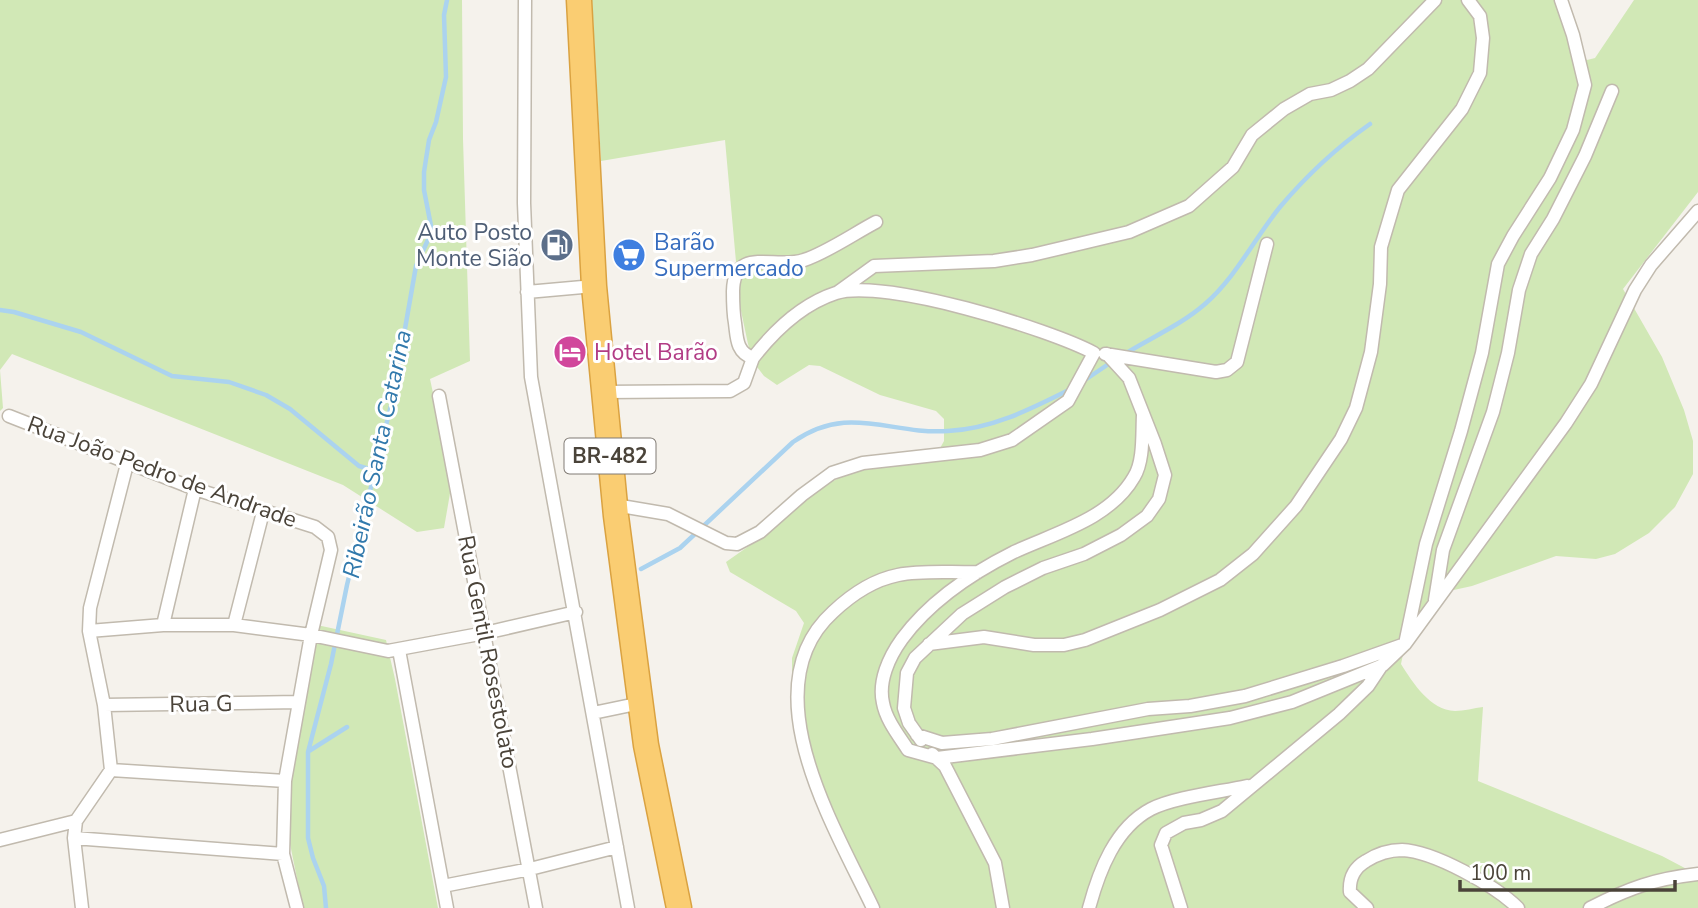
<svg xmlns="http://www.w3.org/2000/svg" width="1698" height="908" viewBox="0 0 1698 908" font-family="'Nunito Sans',sans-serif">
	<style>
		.green { fill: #d1e8b6 }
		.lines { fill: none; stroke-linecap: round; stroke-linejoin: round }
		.stream { stroke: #abd3ef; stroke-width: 4.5 }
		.street-casing { stroke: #c1baae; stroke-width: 15 }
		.highway-casing { stroke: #daa241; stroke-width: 27 }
		.street { stroke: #fff; stroke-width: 12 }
		.highway { stroke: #facd72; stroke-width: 24 }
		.labels { text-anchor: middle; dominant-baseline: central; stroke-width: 6; stroke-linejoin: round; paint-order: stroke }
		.shield { fill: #fff; stroke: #807b74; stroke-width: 2 }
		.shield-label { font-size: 21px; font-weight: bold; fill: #4a4339 }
		.service-label { font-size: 23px; fill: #4e5e75; stroke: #fff; text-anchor: end }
		.shop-label { font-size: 23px; fill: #366cbe; stroke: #fff; text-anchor: start }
		.hotel-label { font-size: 23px; fill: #b23c85; stroke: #fff; text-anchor: start }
		.street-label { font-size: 23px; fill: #4a4339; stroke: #fff }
		.water-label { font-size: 24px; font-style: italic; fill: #3179ac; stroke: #fff }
	</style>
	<rect width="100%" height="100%" fill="#f5f2ec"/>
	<path class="green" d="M0,0h462l1,139 7,222 -40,18 22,103 -8,46 -27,4 -74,-47 -331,-131 -12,16 3,38 -3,3z
		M592,0h970l18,55 7,5 8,-2 39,-58h64v192l-75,97 39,68 22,53 9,31v33l-18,33 -26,26 -34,21 -19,5 -40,-3 -84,30 -41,9 -24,40 -6,29c12,19 29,46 54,47 9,0 19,-3 28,-4l-5,74 184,75 36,19v33h-820l-55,-102 -26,-70 -5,-29v-49l12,-35 -8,-12 -66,-39 -4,-10 30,-21 47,-41 21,-15 38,-17 77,-18 5,-9v-22l-8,-8 -56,-16 -60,-29 -11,-1 -32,20 -13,-9 -10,-13 -6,-19 -8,-38 -15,-166 -124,21z
		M317,625l69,15 9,39 43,229h-135l-14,-69 -2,-43z"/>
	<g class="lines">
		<path class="stream" d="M0,310l14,2 67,20 91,44 57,6 37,13 24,14 69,57 17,5
			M1123,355c27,-17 58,-30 82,-51 31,-27 49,-65 75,-97 27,-32 56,-59 90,-83
			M1082,382l31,-21
			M641,569l39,-21 113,-106c56,-39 96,-7 155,-11 44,-2 83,-22 121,-41
			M309,751l38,-24
			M326,908l-2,-22 -11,-28 -5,-20v-86l23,-88 16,-79 46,-188 23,-131 16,-35 -8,-41v-18l5,-32 7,-18 10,-45 -2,-62 3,-15"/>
		<defs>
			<path id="street" d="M525,0l-1,203 7,174 97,531
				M527,292l67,-6
				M838,292l36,-26 120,-5 38,-6 97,-23 60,-26 44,-39 19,-32 32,-26 26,-15 21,-4 19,-9 18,-12 67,-69
				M1105,354l111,18 11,-2 10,-8 30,-118
				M604,392l126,-1 14,-8 9,-25
				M439,396l97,512
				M1143,415c-1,19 1,46 -9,62 -24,42 -79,56 -120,75 -42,21 -84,49 -112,87 -13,18 -24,42 -19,64 3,17 16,33 25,47l29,8 155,-19 138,-21 62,-16 91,-37 22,-21 161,-221 25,-39 44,-94 16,-25 47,-54
				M9,416l186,73 120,38 13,10 3,13 -20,85 -26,146 -2,73 14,54
				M615,505l53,9 58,29 11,1 23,-12 42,-37 30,-22 31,-10 117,-13 32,-10 56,-39 26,-48c-45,-24 -210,-75 -258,-60 -34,11 -62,38 -83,65 -17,-6 -16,-20 -18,-35 -2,-11 -2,-21 -2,-32 1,-46 42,-21 71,-31 22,-7 51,-27 72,-38
				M1435,600l8,-50 50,-138 15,-59 11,-63 12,-36 22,-35 32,-63 27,-65
				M163,625l32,-136
				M234,625l29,-113
				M89,631l74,-6h71l77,10 77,16 97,-18 91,-21
				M929,644l55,-7 50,8h30l21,-5 75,-30 60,-30 33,-26 43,-48 45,-67 15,-31 15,-56 9,-68 1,-37 17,-57 64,-81 18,-36 3,-35 -3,-22 -12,-16
				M399,650l48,258
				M104,705l194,-3
				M593,713l48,-10
				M917,735l25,8 50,-4 156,-30 42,-3 55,-10 98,-30 62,-22 21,-100 35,-113 21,-78 16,-89 15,-28 37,-58 23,-48 12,-45 -12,-50 -12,-35
				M921,740l-12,-17 -5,-15 3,-35 8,-15 47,-44 43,-27 38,-19 41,-14 37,-19 26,-19 12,-17 6,-24 -10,-31 -26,-66 -22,-24
				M932,754l13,12 50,97 8,45
				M111,770l174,11
				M74,838l209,16
				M0,840l76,-19
				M443,886l87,-17 87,-22
				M82,908l-8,-70 2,-17 35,-51 -7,-65 -15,-74 1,-23 37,-144
				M873,908c-38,-80 -124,-220 -40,-296 18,-17 40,-32 65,-37 25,-5 54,-2 80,-3
				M1089,908c10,-37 26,-80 62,-99 24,-12 69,-17 96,-23
				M1181,908l-20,-63 5,-12 18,-10 17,-3 21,-9 117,-97 29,-28 14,-21
				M1367,908l-17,-16c-1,-13 4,-24 16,-31 11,-7 23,-11 36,-11 31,1 94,36 116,58
				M1590,908c39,-20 64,-29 108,-34"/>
			<path id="highway" d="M579,0l15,286 22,230 30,229 33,163"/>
		</defs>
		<use href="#street" class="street-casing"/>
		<use href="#highway" class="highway-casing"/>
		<use href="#street" class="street"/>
		<use href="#highway" class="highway"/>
	</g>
	<defs>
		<symbol id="fuel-disc" viewBox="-11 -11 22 22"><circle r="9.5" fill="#5c6f8a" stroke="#fff"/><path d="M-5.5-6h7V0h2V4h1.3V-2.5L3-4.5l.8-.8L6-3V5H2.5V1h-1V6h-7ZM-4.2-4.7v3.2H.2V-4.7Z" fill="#fff"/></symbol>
		<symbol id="supermarket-disc" viewBox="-11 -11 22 22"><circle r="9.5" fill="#3f7fe0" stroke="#fff"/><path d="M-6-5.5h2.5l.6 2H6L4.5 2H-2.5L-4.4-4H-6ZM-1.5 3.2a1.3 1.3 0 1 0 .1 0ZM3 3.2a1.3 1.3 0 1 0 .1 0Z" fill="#fff"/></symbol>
		<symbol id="hotel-disc" viewBox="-11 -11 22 22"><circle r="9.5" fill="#d1479c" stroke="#fff"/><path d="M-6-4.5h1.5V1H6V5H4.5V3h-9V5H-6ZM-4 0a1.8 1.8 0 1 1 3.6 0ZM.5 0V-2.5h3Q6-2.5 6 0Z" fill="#fff"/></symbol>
	</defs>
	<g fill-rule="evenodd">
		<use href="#fuel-disc" x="538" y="226" width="38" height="38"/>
		<use href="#supermarket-disc" x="610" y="236" width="38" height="38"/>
		<use href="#hotel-disc" x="551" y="333" width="38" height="38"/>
	</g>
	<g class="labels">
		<rect class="shield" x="564.5" y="438.5" width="91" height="35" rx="5"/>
		<g class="shield-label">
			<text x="610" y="456">BR-482</text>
		</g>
		<g class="service-label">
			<text x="532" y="232">Auto Posto<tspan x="532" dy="26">Monte Sião</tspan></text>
		</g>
		<g class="shop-label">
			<text x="654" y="242">Barão<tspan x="654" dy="26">Supermercado</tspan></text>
		</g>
		<g class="hotel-label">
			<text x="594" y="352">Hotel Barão</text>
		</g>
		<g class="street-label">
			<text transform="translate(162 472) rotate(20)">Rua João Pedro de Andrade</text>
			<text transform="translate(488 652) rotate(79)">Rua Gentil Rosestolato</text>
			<text transform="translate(201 704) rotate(-1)">Rua G</text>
		</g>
		<g class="water-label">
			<text transform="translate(377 454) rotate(-78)">Ribeirão Santa Catarina</text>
		</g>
	</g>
	<path d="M1460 880v10h215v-10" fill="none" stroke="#4a4339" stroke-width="3.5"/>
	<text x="1470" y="880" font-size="21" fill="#4a4339" stroke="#ffffff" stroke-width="5" paint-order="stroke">100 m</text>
</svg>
